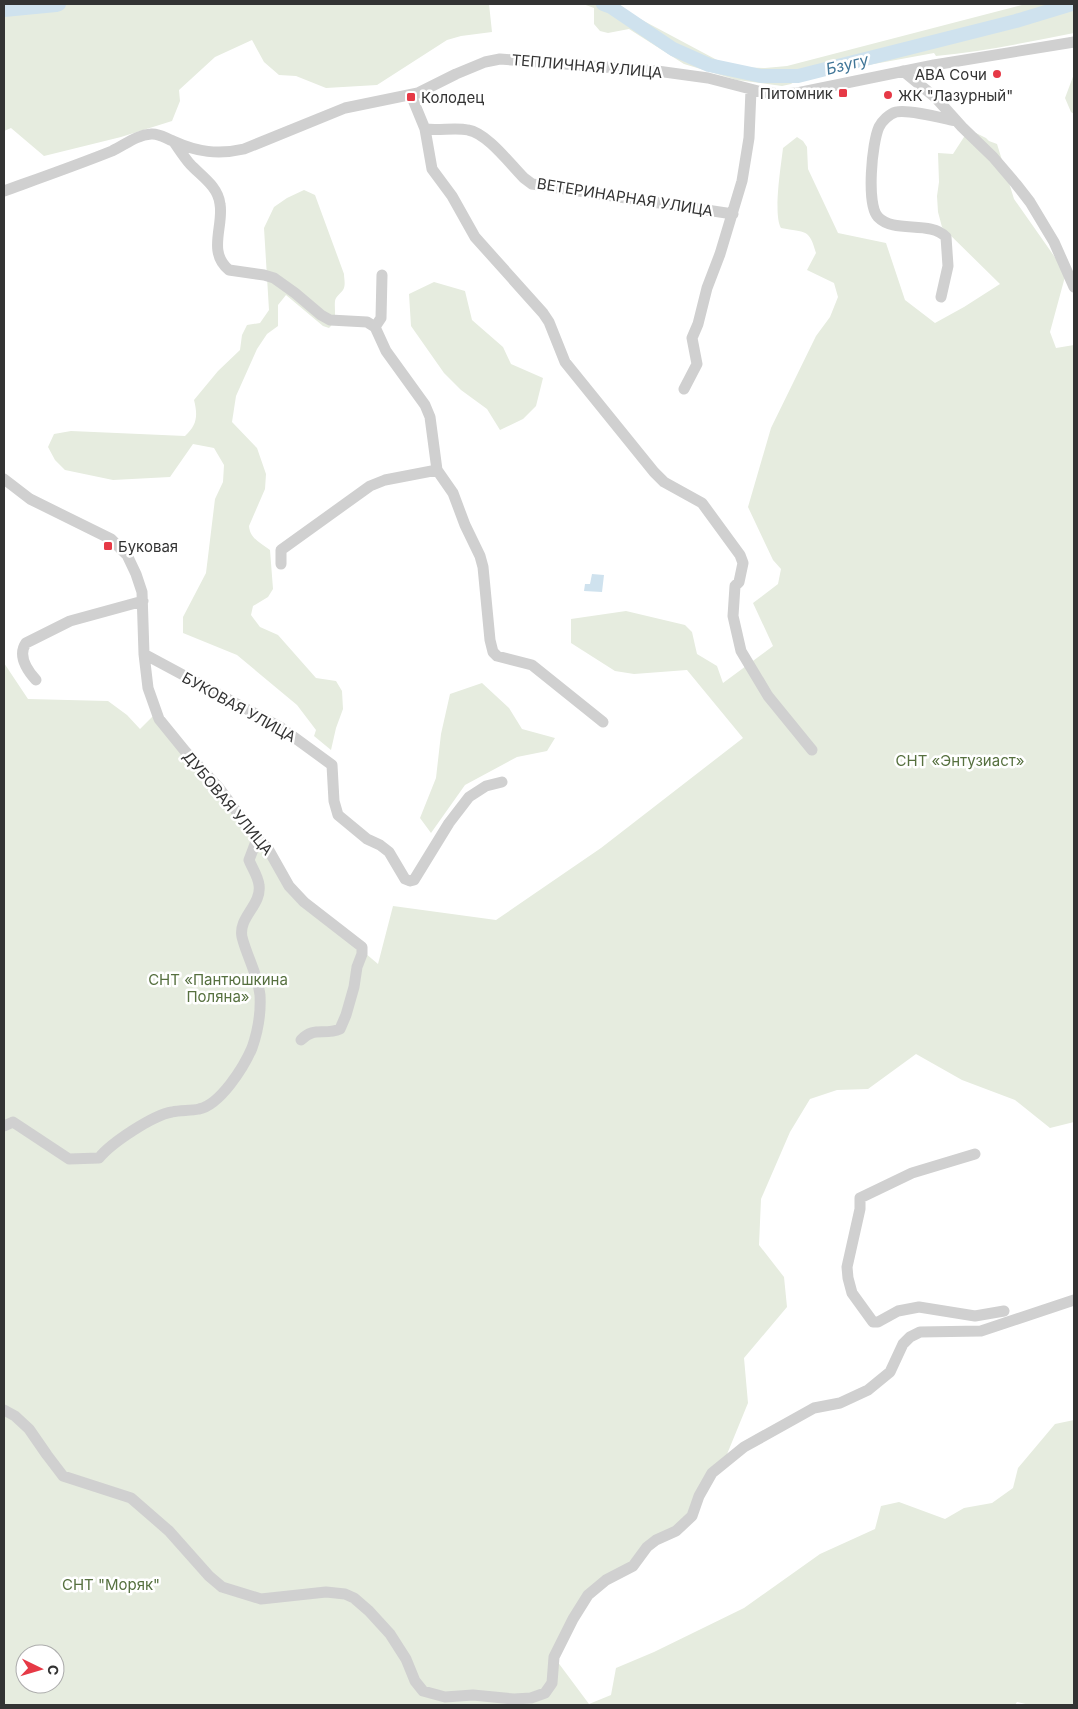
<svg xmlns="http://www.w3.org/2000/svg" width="1078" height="1709" viewBox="0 0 1078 1709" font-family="Inter,sans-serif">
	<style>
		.green { fill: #e6ecdf; fill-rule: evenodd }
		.water { fill: #cfe2ee }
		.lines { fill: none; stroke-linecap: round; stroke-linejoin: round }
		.river { stroke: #cfe2ee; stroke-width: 14 }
		.minor { stroke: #d0d0d0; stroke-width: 11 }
		.poi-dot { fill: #e63946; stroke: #fff; stroke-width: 2 }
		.labels { text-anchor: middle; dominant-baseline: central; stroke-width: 5; stroke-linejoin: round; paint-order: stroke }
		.street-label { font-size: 15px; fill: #333; stroke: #fff }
		.poi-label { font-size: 15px; fill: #333; stroke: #fff; text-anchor: start }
		.park-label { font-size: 15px; fill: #56703f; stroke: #fff }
		.water-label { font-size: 16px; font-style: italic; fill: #3f7597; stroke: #fff }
	</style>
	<rect width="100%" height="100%" fill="#fff"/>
	<path class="green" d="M4,4h485l3,28 -31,4 -14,4 -70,45 -51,3 -30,-12 -17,-1 -15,-13 -12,-22 -37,17 -36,33 1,11 -8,20 -51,16 -77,19 -33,-28 -7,3z
		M583,4h29l105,56 20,7 28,1 22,-2 239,-62h48v29c-46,9 -92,19 -138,23l-2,-3 -71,13h-28l-34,11 -10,7 -9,2 -45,-6 -53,-16 -55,-35 -21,4 -8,-2 -6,-7v-16z
		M1074,74v40l-3,-2 -6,-14z
		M976,133l10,5 3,3 8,3 17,55 52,74 -16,59 6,16 18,-3v777l-24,6 -35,-28 -53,-20 -46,-26 -48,35 -31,1 -27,9 -20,33 -29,67 -2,46 25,32 3,30 -43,51 4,45 -25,61 -31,52 -54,44 -50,35 -34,62 35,47 22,-9 5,-27 38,-16 90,-44 76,-54 55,-25 6,-23 18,-4 46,17 19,-11 28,-5 21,-15 5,-20 37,-44 19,-4v285h-44l-13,-3 -2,3h-1011v-1042l24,36 80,2 19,14 13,14 15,-15 116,137 16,36 91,77 15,-58 103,14 105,-72 142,-110 -56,-68 -53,4 -19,-3 -44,-28v-24l55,-8 59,14 7,7 5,22 20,12 6,17 50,-37 -20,-43 25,-19 3,-15 -8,-9 -25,-53 23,-79 45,-92 14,-19 8,-20 -4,-14 -27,-13 9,-17c-7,-25 -10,-20 -35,-25 -8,-14 0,-62 2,-80l14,-11 6,4 4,6 1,22 30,64 48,10 19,57 30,23 29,-16 36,-23 -58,-57 -4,-15 -1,-16 2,-14 -1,-29 15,1 11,-17zM25,1654h30v30h-30z
		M304,190l11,5 29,79c0,5 2,11 -1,16 -3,4 -7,6 -8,11 -1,10 3,19 -6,27l-6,-2 -37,-31 -8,10v21l-11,8 -10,15 -21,47 -4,26 25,26 9,26 -1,15 -16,37c1,13 12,17 21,24l3,39 -5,8 -15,9 -2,9 9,12 18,8 38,43 20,3 6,10 1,18 -7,19 -5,22 -17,-14 2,-6 -19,-25 -60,-50 -54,-22v-16l23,-44 9,-74 8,-17 1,-17 -10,-17 -21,-4 -23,33 -57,3 -48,-10 -10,-10 -7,-13 6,-13 17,-3 114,5c12,-11 13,-20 9,-36l24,-29 22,-21 2,-15 5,-10 13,-2 9,-13 -5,-82 10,-21 13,-9z
		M434,282l31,9 7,29 31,27 8,17 32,14 -7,28 -13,13 -23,11 -13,-21 -26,-19 -17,-17 -33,-47 -2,-32z
		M482,683l27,25 13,21 33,9 -8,13 -30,6 -52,28 -34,48 -11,-15 16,-40 5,-44 9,-40z"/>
	<path class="water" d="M592,574l12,1 -2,17 -18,-1 1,-7h5z"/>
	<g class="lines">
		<path class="river" d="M603,4l8,3 62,42 36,16 52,11h37l218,-55 56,-17
			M4,10l52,-5 3,-1"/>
		<path class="minor" d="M903,71l33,27 26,29 31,30 23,27 14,18 24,40 20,45
			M411,95l14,34c15,2 30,-2 43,1 19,3 42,34 56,48l8,6 201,30
			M425,129l7,40 20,27 23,41 68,76 6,9 16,40 89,110 10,10 38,21 38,52 3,8 -4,19 -4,4 -2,30 8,35 27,45 44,54
			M174,142c5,7 10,15 16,22 11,12 28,22 30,40 4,22 -13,48 9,66l35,5 10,3 21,15 26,22 9,5 37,2 8,5 11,24 39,54 5,12 7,53 16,23 12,32 15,31 3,11 7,73 3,12 4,4 35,9 71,57
			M4,191c36,-13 73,-26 108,-40 13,-6 24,-16 39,-17 8,-1 14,4 22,7 24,11 45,14 71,8l101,-41 73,-15 38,-19 29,-12 15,-3 157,12 51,7 54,14 18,2 17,-1 137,-28 140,-23
			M941,297l7,-31 -2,-29c-16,-17 -52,-3 -68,-20 -12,-12 -6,-75 1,-90 3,-6 10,-13 17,-15 12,-3 46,6 60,9
			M375,327l6,-9 1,-43
			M684,389l13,-25 -5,-26 6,-14 9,-36 13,-34 22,-73 7,-43 2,-48
			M4,479l26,20 81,40 16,16 9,19 6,18 2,62 4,34 11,31 26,32 34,37 38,51 10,8 22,39 15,16 58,45v7l-5,13 -3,20 -8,28 -6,14c-16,7 -26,-3 -39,11
			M281,564v-14l89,-64 15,-6 52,-10
			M144,654l136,73 52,38 2,36 4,14 29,24 13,6 9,7 16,27 5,2 4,-1 35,-57 20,-26 17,-11 16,-4
			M36,680c-9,-10 -19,-24 -10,-37l44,-22 73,-20
			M4,1126l9,-4 56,37 30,-1c12,-15 54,-43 73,-46 9,-2 18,-1 27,-3 21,-4 45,-42 53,-61 6,-17 9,-35 8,-53 -2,-20 -13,-38 -18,-58 -4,-20 20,-32 17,-52 -1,-9 -7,-17 -10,-25l8,-21
			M975,1154l-63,19 -52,25v11l-13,58 1,11 4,15 21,29h5l20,-11 21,-4 56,9 29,-5
			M4,1410l11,6 14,13 18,26 16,21 68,22 38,33 40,45 13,11 39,12 65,-7 19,2 9,4 15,13 21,23 16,25 9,22 8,10 22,6 28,-2 41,4 17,-1 14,-5 7,-10 2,-26 19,-38 15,-24 18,-15 27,-14 14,-19 9,-7 20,-9 16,-15 7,-20 13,-23 32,-26 70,-39 26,-5 28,-13 22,-18 13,-28 7,-7 10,-5 61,-1 93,-31"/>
	</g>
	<g class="poi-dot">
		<circle cx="997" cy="74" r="5"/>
		<rect x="838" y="88" width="10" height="10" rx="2.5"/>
		<circle cx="888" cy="95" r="5"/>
		<rect x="406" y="92" width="10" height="10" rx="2.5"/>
		<rect x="103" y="541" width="10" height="10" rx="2.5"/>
	</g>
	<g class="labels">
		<g class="street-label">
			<text transform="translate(587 66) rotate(5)">ТЕПЛИЧНАЯ УЛИЦА</text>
			<text transform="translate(625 197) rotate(9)">ВЕТЕРИНАРНАЯ УЛИЦА</text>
			<text transform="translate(239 707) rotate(29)">БУКОВАЯ УЛИЦА</text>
			<text transform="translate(228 803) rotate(50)">ДУБОВАЯ УЛИЦА</text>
		</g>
		<g class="poi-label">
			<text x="987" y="74" text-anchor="end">АВА Сочи</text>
			<text x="833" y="93" text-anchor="end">Питомник</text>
			<text x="898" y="95">ЖК "Лазурный"</text>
			<text x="421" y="97">Колодец</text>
			<text x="118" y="546">Буковая</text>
		</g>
		<g class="park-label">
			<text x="960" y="760">СНТ «Энтузиаст»</text>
			<text x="218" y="979">СНТ «Пантюшкина<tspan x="218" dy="17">Поляна»</tspan></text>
			<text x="111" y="1584">СНТ "Моряк"</text>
		</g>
		<g class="water-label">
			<text transform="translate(847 64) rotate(-14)">Бзугу</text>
		</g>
	</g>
	<rect width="1078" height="1709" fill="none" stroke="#333333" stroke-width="10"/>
	<g transform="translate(40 1669) rotate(95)"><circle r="24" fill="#ffffff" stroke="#adadad"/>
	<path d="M0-4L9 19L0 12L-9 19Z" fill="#e63946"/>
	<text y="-8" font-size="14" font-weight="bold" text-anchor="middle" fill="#333333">С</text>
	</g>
</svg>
